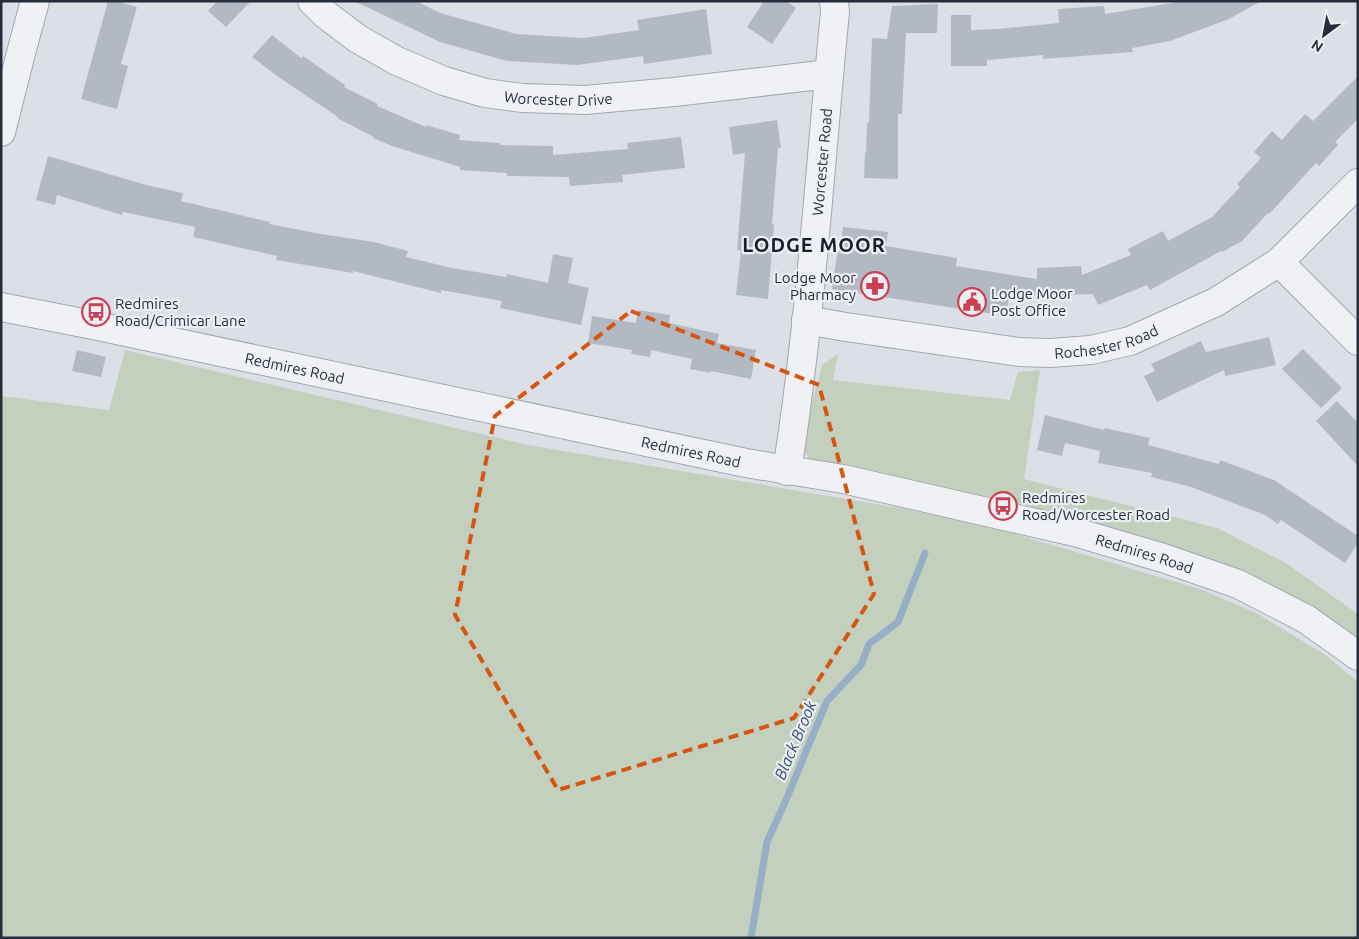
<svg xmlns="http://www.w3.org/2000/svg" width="1359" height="939" viewBox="0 0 1359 939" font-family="Ubuntu,sans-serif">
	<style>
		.green { fill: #c2d0bd }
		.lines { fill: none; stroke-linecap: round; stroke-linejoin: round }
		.stream { stroke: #97aec7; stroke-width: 7 }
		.building { fill: #b3b9c3 }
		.minor-casing { stroke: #a2a7b0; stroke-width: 30 }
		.minor { stroke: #eff1f5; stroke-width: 28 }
		.marked { fill: none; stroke: #d55511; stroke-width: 4; stroke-dasharray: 10 6; stroke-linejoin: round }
		.labels { text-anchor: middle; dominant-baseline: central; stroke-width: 4.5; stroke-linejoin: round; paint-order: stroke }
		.street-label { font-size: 15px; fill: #262e3c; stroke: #ebeff4 }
		.poi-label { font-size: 15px; fill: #262e3c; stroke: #ebeff4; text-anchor: start }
		.water-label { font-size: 16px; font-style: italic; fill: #314d70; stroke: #ebeff4 }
		.district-label { font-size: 20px; font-weight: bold; letter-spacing: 1px; fill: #181f2d; stroke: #ebeff4 }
	</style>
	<rect width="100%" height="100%" fill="#dce0e6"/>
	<path class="green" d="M125,350l403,95 372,63 102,22 201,60 55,24 66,40 34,28v256h-1357v-542l108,14z
		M838,354l-5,26 177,20 8,-28 22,-2 -16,109 193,49 69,35 72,51v42l-120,-72 -426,-121 -8,-13 1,-19 17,-66z"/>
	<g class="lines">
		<path class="stream" d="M751,938l16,-96 19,-42 41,-99 34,-36 8,-21 29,-22 27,-69"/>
	</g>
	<path class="building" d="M108,1h8l21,6 -16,57 7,2 -11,43 -36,-10z
		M217,1h34l-25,26 -18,-16z
		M354,1h62l24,12 76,21 68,4 55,-8 -2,-10 69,-11 6,45 -68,10 -1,-8 -66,9 -70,-4 -67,-19z
		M764,1h22l10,7 -24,36 -25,-17z
		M1184,1h77l-32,18 -59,22 -38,7 1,4 -90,7v-4l-56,5v6h-36v-51h20v15l26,-1 62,-6 -1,-14 46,-3 1,8z
		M938,4l-1,29h-31l-4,81h-4v65l-34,-1 1,-26 1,1 1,-30h2l3,-85 15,1 5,-33z
		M272,35l29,23 2,-2 42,29 -1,2 34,17 -1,2 49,21v-2l34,10 -1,5 41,3v2l53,1v9l75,-6 -1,-6 54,-6 4,31 -63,7 1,7 -53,4 -1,-9 -62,-1v-3l-47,-3v-3l-68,-21 -19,-8 1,-1 -37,-19 1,-1 -61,-41 -25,-19z
		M1358,76v43l-23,23 3,3 -19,21 -3,-3 -47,51 -1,-1 -26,28 -20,11 -1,-1 -71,39 -3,-5 -49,20 -5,-11 -84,3 -3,19 -174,-27 6,-41h3l2,-21 45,5 -2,14 71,12 -1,8 81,13v-11l44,-2 1,9 49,-20 -3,-6 35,-18 5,10 44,-24 28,-30 -3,-3 24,-26 -7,-6 18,-21 10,9 23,-26 8,7z
		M777,120l4,28h-3l-6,76h2l-6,75 -32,-4 5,-44 -4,-1 8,-97 -12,2 -4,-28z
		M48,156l98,29 37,8 -2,8 89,21 -1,2 52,10 53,8 34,9 -2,6 46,11 55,9v-3l41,9 5,-29 20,4 -5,25 21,5 -8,37 -81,-17 2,-7 -61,-11v3l-88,-22v2l-77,-13 1,-4 -84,-19 2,-10 -72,-15 -1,3 -65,-20 -2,10 -19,-5z
		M638,310l32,5 -1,8 50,11 -2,9 39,7 -5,29 -40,-8v2l-21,-4 2,-10 -41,-9 -1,7 -19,-3 1,-4 -44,-7 4,-27 44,7z
		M1269,337l7,28 -51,11 -1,-6 -67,32 -13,-26 11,-5 -4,-7 50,-23 5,11z
		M1303,349l39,39 -21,20 -39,-39z
		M77,350l29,7 -5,20 -29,-6z
		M1337,401l21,22v43l-42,-45z
		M1045,415l59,15 1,-2 45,10 -2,7 71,19 1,-4 54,20 84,56v7l-13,20 -64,-43 -3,4 -13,-9 -74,-28 -40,-10 1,-4 -54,-10 2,-12 -35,-8 -3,13 -25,-6z"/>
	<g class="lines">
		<defs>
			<g id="minor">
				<path id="s1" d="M312,1l13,13 33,25 39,22 47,20 41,12 38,5 62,2 89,-8 155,-18"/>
				<path d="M1,132l20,-79 14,-52"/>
				<path d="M1279,262l79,79"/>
				<path id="s2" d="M1,307l92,18 653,138 97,16 157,36 75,17 88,26 75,26 68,35 52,37"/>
				<path id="s3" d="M806,320l40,7 173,25 31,1 41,-3 39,-9 86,-39 63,-40 79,-79"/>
				<path id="s4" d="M787,471c24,-152 33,-306 48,-459l-1,-11"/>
			</g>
		</defs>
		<use href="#minor" class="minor-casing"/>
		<use href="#minor" class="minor"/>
	</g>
	<path class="marked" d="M631,311l188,74 55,209 -80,124 -236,72 -103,-175 40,-199z"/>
	<defs>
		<symbol id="pharmacy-ring" viewBox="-11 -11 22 22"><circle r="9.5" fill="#ebeff4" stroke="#cc4055" stroke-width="1.5"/><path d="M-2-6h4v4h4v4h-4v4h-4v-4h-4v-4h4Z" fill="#cc4055"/></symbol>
		<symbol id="civic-ring" viewBox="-11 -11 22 22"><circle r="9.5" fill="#ebeff4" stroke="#cc4055" stroke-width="1.5"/><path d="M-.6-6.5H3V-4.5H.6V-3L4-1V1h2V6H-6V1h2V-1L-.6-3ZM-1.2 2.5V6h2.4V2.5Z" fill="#cc4055"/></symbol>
		<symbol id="bus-ring" viewBox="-11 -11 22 22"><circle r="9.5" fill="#ebeff4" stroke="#cc4055" stroke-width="1.5"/><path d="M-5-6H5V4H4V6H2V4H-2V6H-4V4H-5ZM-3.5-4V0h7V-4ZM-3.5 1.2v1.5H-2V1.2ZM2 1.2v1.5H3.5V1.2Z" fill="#cc4055"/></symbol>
	</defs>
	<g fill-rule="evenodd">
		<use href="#pharmacy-ring" x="859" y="270" width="32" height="32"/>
		<use href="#civic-ring" x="956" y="286" width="32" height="32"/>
		<use href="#bus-ring" x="80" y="296" width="32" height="32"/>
		<use href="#bus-ring" x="987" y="490" width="32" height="32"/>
	</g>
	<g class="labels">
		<g class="street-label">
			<text stroke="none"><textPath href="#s1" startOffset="272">Worcester Drive</textPath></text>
			<text stroke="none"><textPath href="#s4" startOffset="311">Worcester Road</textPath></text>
			<text stroke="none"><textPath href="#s3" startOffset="304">Rochester Road</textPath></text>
			<text stroke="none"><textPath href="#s2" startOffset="300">Redmires Road</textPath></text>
			<text stroke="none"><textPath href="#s2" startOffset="705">Redmires Road</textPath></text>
			<text stroke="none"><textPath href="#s2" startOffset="1170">Redmires Road</textPath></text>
		</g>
		<g class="poi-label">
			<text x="856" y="277" text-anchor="end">Lodge Moor<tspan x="856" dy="17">Pharmacy</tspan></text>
			<text x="991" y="293">Lodge Moor<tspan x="991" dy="17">Post Office</tspan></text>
			<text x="115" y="303">Redmires<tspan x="115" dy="17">Road/Crimicar Lane</tspan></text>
			<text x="1022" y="497">Redmires<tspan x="1022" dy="17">Road/Worcester Road</tspan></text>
		</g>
		<g class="water-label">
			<text transform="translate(795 740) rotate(-67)">Black Brook</text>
		</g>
		<g class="district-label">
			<text x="814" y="244">LODGE MOOR</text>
		</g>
	</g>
	<rect width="1359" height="939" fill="none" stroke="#262e3c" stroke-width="5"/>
	<g transform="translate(1324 35) rotate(212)" stroke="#ebeff4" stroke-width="4" paint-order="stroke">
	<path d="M0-4L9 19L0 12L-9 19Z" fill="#262e3c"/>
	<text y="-8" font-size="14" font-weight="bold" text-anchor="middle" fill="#262e3c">N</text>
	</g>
</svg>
